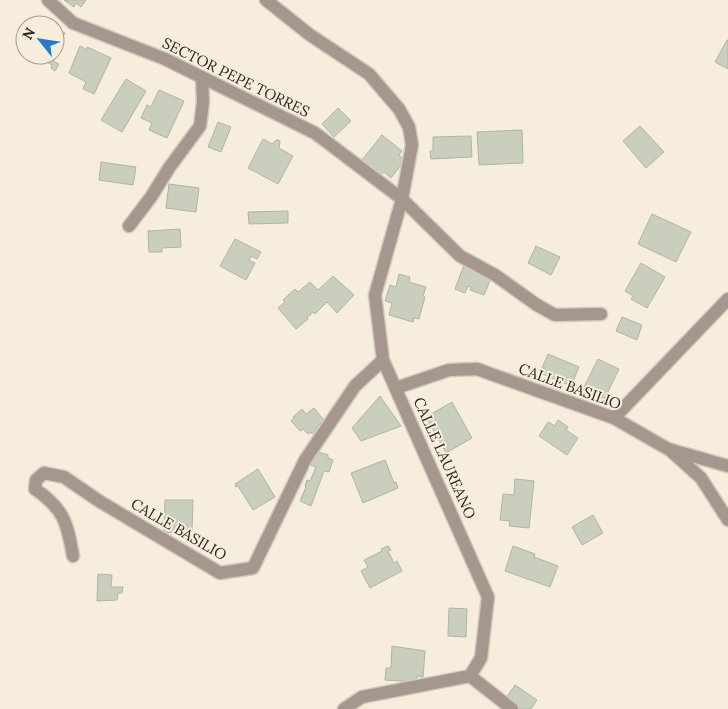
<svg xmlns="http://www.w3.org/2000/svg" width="728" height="709" viewBox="0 0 728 709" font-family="Lora,serif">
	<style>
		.building { fill: #cacfbd; stroke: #b0b4a3 }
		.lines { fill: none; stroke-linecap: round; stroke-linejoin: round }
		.street-casing { stroke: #d1caba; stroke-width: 15 }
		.street { stroke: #a5968e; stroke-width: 12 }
		.labels { text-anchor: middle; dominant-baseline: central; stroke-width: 4; stroke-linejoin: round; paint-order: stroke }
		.street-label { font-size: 15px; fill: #2b2821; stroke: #f6eddc }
	</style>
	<rect width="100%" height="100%" fill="#f6eddc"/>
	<path class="building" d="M64,0h22l-5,7 -5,-4 -2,4z
		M55,27l10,6 -8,14 2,1 -6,13 6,3 -4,7 -4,-3 1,-3 -14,-8v-2h17z
		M727,40h1v29l-13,-7z
		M80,46l7,4v-3l24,11 -17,36 -11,-5 3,-7 -17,-9z
		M126,79l20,12 -24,41 -21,-12z
		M159,90l25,11 -17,37 -18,-8 3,-7 -11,-5 6,-13 4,2z
		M338,108l13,13 -17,16 -12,-13z
		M218,122l13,5 -10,25 -13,-5z
		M640,126l24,26 -18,16 -23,-27z
		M522,130l1,33 -44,2 -2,-33z
		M382,135l20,16 -3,4 6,5 -14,18 -7,-6 -3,3 -19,-15z
		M471,136l1,21 -41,2 -1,-8h3v-14z
		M263,139l9,5 4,-4h3l1,2 -1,6 14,8 -15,28 -30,-16z
		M101,162l35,5 -3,18 -34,-5z
		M169,184l30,4 -3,24 -30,-4z
		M288,211v12l-39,1 -1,-12z
		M652,214l39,18 -15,30 -38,-18z
		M180,229l1,18 -19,1v4h-13l-1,-21z
		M235,239l26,13 -4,7 -6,-3 -2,4 6,3 -9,17 -26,-14z
		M536,246l24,11 -9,18 -23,-12z
		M641,263l24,14 -18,31 -16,-9 2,-3 -8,-5z
		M464,265l28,11 -8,19 -14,-5 1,-3 -3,-1 -3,7 -10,-4z
		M399,274l11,3 -1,5 17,5 -3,9 2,1 -6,22 -5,-1 -1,4 -24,-7 3,-12 -7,-2 5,-16 6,2z
		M333,276l21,19 -17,18 -10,-11 -12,12 -2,-2 -6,6 1,1 -12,10 -18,-21 7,-6 -2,-2 12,-11 3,3 12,-10 8,8z
		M622,317l20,8 -5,15 -21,-9z
		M548,354l31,13 -8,19 -31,-13z
		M598,359l21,10 -15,31 -21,-11z
		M380,396l21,30 -40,15 -9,-13z
		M452,402l20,36 -26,15 -20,-36z
		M314,408l10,12 -8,8 1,2 -5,4 -1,-2 -3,2 -5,-5 -3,2 -9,-10 3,-3 -1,-1 9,-8 4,5z
		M558,420l10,7 -2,3 12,8 -11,17 -28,-19 9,-14 7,4z
		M315,451l13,4v3l5,2 -4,12 -5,-1 -13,35 -11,-5 6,-14 -1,-1 2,-6 3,1 6,-14 -5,-2z
		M385,460l9,23 2,-1 2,6 -35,15 -12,-30z
		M258,469l17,28 -22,13 -15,-24 -2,1 -1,-3z
		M515,479l19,2 -5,47 -20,-2 1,-5 -10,-1 3,-26 11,1z
		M165,500h28l-1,31 -28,2z
		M593,515l10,18 -21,12 -10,-18z
		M388,546l3,4 -3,1 6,12 3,-2 5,10 -32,17 -9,-17 7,-4 -4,-7 18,-9 -1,-2z
		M513,546l22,8 -1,3 24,9 -8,21 -45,-16z
		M98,574l14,1 -1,12h12l-1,6h-4l-1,7 -20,1z
		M449,608l18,1 -1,28 -18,-1z
		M392,646l33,5 -2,26 -6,-1 -1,6 -31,-2 1,-12h5z
		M515,685l22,15 -6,9h-15l-12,-8z"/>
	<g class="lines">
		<defs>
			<path id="street" d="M48,0l25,23 92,36 150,74 87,66 58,57 35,19 42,30 18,10 46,-1
				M266,0l44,35 59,39 30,35 10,18 3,18 -10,54 -27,96 8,65 105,237 -7,61 -11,18
				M129,226l22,-29 18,-29 31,-42 3,-24 -1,-25
				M396,388l53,-18 28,-1 137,49 54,31 60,17
				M614,418l114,-119
				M672,452l29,26 27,42
				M73,556c-6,-34 -9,-47 -38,-67l1,-9 8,-7 20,4 35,24 121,72 33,-5 52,-108 50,-74 28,-26
				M470,676l42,33
				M344,709l18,-12 108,-21"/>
		</defs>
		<use href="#street" class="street-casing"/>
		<use href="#street" class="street"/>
	</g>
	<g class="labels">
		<g class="street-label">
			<text transform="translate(236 77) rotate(26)">SECTOR PEPE TORRES</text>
			<text transform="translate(570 386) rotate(20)">CALLE BASILIO</text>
			<text transform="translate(445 458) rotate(66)">CALLE LAUREANO</text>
			<text transform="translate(179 529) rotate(30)">CALLE BASILIO</text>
		</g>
	</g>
	<g transform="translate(40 40) rotate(300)"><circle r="24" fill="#f6eddc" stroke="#a59e91"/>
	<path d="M0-4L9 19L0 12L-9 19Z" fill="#287bca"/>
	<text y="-8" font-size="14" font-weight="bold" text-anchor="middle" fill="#2b2821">N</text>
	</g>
</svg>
